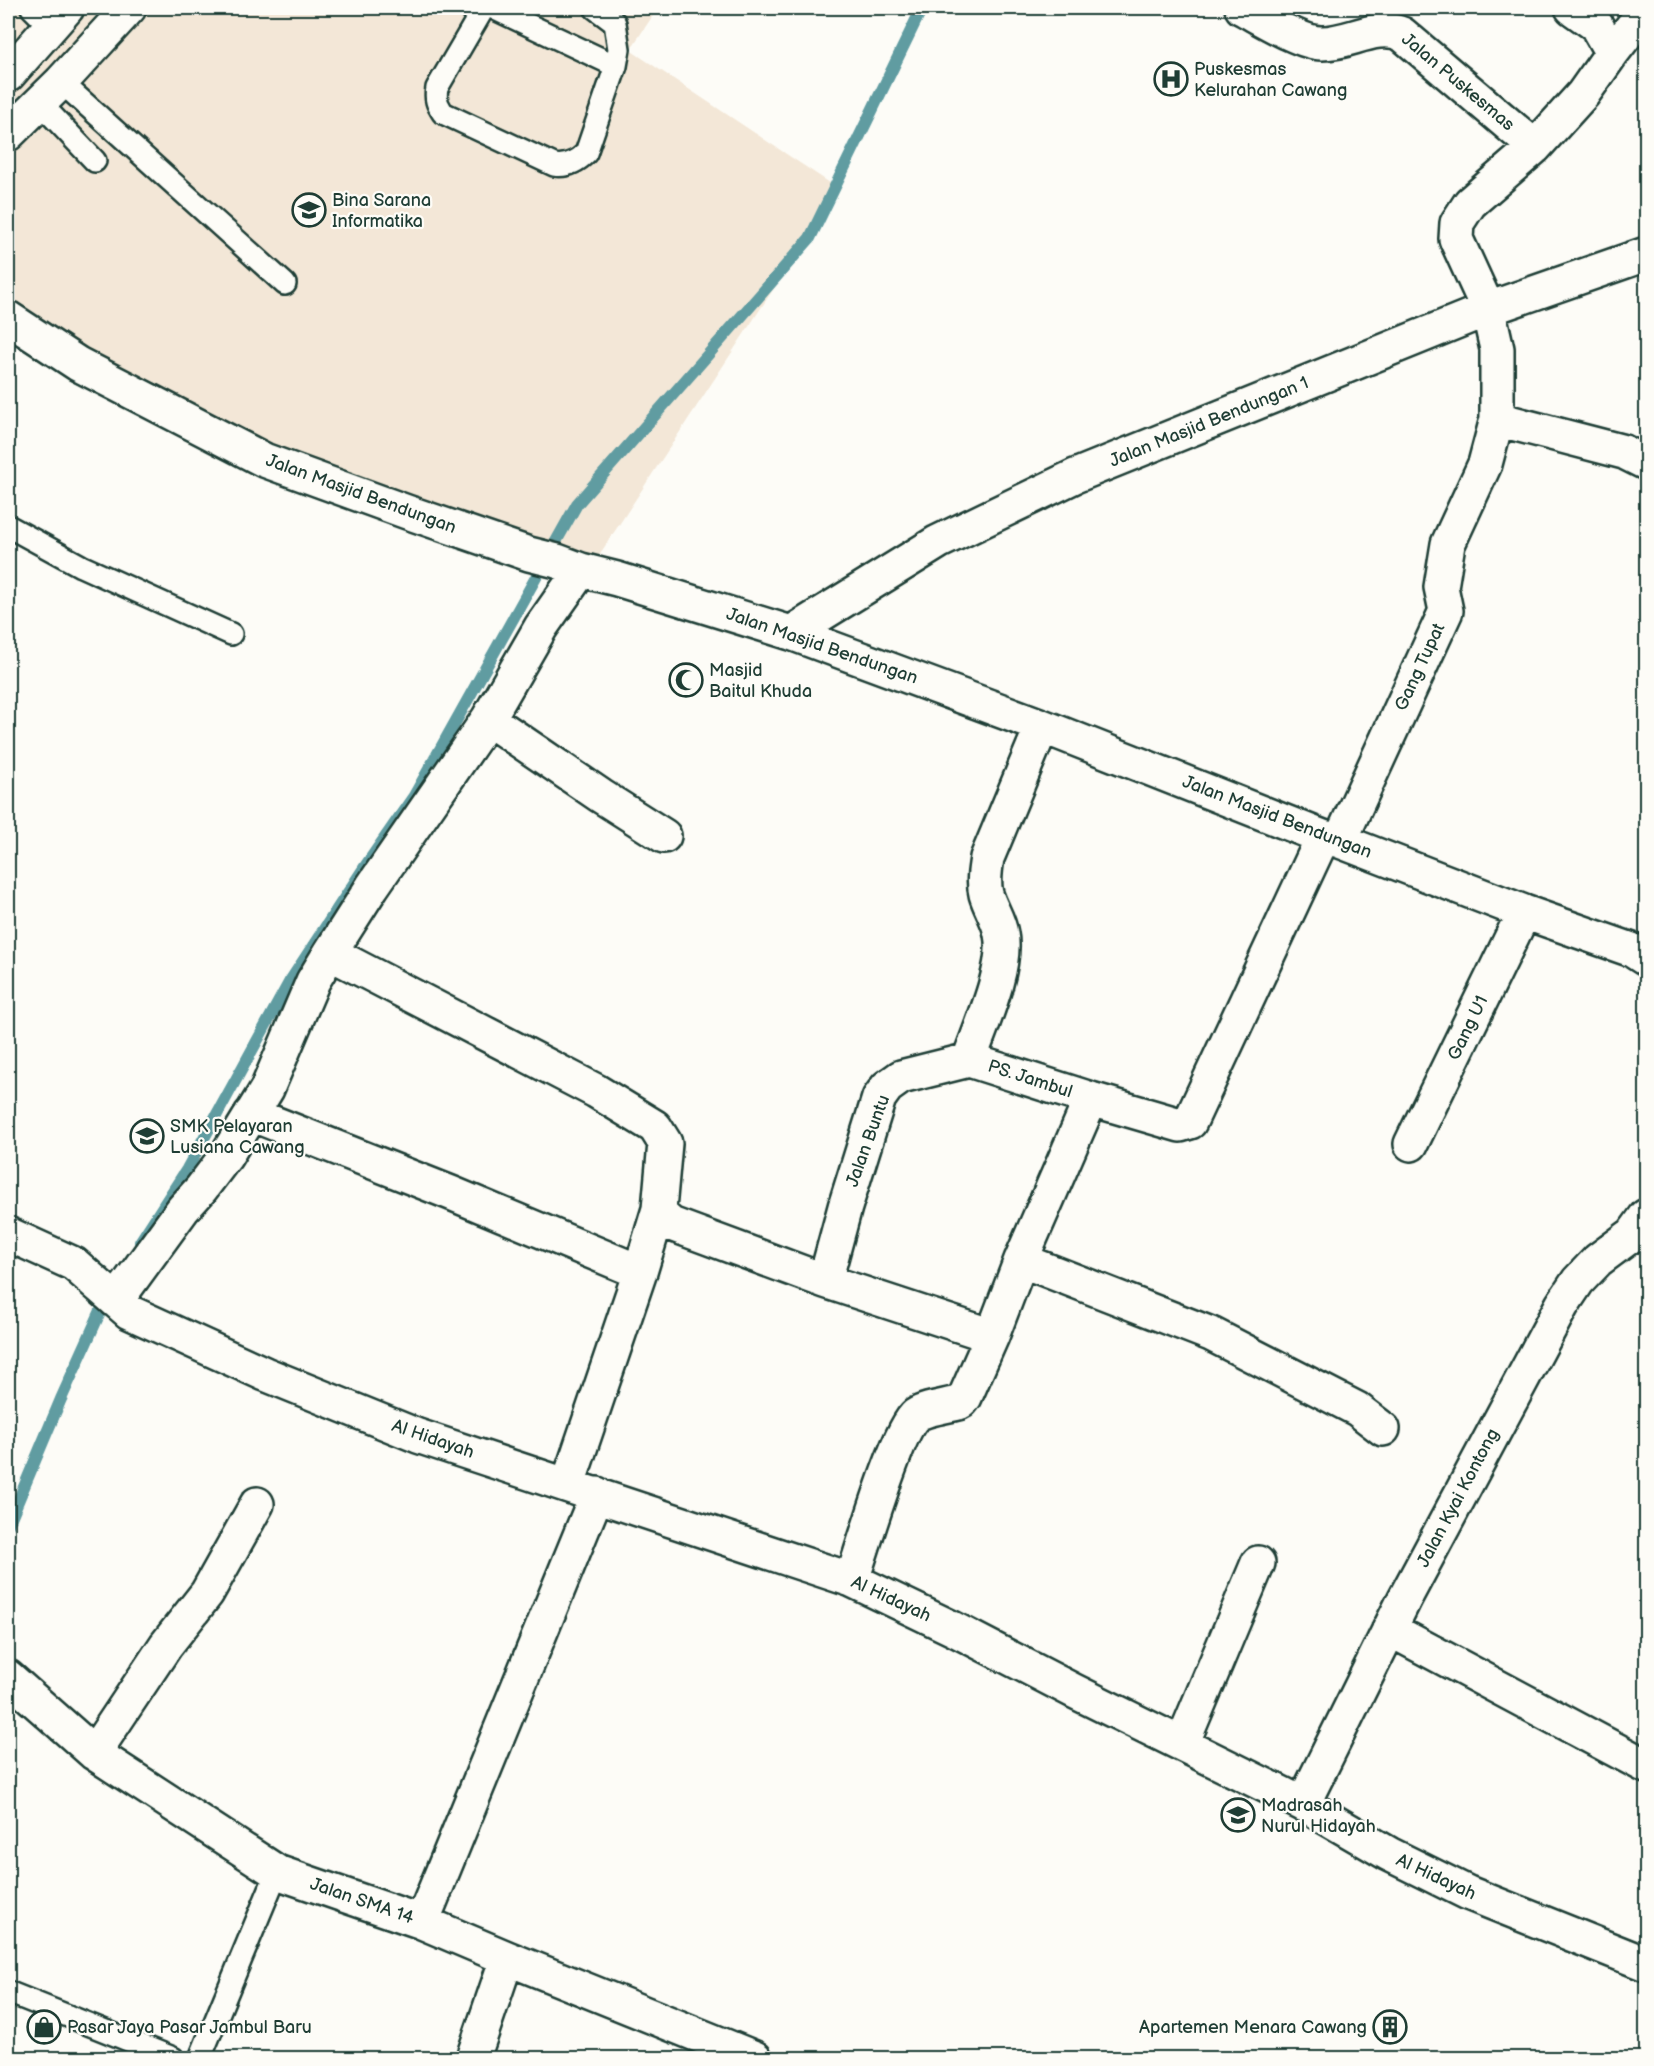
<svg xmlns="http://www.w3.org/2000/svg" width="1654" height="2066" viewBox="0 0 1654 2066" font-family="'Balsamiq Sans',sans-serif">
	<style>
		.built { fill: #f3e7d7 }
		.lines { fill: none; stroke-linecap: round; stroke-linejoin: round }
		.stream { stroke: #609ca1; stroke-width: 12 }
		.lane-casing { stroke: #1f3d34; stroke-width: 26 }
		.street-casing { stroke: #1f3d34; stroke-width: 38 }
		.primary-casing { stroke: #1f3d34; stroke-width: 38 }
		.lane { stroke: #fdfcf7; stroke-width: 21 }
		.street { stroke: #fdfcf7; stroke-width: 33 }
		.primary { stroke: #fdfcf7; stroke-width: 33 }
		.labels { text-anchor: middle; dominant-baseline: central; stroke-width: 4.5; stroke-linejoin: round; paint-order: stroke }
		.poi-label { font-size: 18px; fill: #1f3d34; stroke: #fdfcf7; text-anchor: start }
		.street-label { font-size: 18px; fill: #1f3d34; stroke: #fdfcf7 }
	</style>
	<rect width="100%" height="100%" fill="#fdfcf7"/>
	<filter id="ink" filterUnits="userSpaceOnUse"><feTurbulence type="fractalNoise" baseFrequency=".0167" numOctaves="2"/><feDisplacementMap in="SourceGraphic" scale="12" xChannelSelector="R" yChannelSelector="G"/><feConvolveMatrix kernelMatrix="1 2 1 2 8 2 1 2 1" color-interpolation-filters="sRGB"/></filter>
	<g filter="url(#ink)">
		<path class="built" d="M8,8h650l-28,42 209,139 -249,380 -357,-127 -225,-134z"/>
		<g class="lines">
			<path class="stream" d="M140,1242l47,-73 103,-188 74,-113 50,-72 163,-292 233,-266 112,-230
				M8,1525l53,-126 47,-104"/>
			<defs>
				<path id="lane" d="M32,8l18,18
					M486,8l-4,3 -45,77c-2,11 0,16 6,25l111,52c13,2 23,-3 32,-12l30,-87 3,-17 -4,-26 -20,-15
					M493,8l123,58
					M61,82l224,202
					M40,103l55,58
					M8,526l73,40 150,68
					M8,1992l165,66
					M200,2058l77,-186"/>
				<path id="street" d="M1242,8c19,10 59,35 79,35 27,1 55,-20 81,-9l133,113
					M1572,8l24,17 16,28
					M8,318l70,46 186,96 143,52 122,42 28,7 24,9 36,9 174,54 251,93 281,111 17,4 184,71 108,38 14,9
					M1497,419l127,33 22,11
					M791,633l147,-91 137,-66 413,-167 158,-55
					M488,719l113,77 63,40
					M1340,841l106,-230 -5,-24 7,-43 37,-80 12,-45v-70l-9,-40 -32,-70 1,-16 13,-20 65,-56 48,-53 29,-41 34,-44
					M330,953l266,138 59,36 10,16 -6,66 4,8 8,7 154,57 167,55
					M969,1060c12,-34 39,-93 32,-126 -2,-14 -11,-26 -15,-40 -3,-12 -1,-24 1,-36l55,-132
					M969,1060l122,39
					M251,1114l200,79 189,79
					M1411,1144l113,-232
					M8,1234l66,30 55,48 136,62 153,62 434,144 100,48 122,63 229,113 86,50 79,39 178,71
					M1021,1260l190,74 146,75 26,20
					M825,1281l20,-74 34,-109 8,-11 14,-10 68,-17
					M116,1301l67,-92 18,-20 25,-33 41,-67 46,-108 17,-28 42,-66 116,-168 53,-92 40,-57
					M568,1484l72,-212 19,-63
					M852,1580c10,-29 45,-150 64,-165 10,-7 33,-9 45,-13l4,-5 27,-61 29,-76 70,-161 89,26 10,-3 133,-285
					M1389,1629l257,137
					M8,1677l86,76 183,119 145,50 85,36 248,100
					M1182,1744l76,-181
					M94,1753l72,-108 41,-52 50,-89
					M1303,1804l102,-206 157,-293 16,-24 20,-21 35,-26 13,-18
					M422,1922l175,-428
					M473,2058l34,-100"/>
				<path id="primary" d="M8,75l59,-67
					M8,134l53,-52 68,-74"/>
			</defs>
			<use href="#lane" class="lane-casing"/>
			<use href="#street" class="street-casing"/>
			<use href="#primary" class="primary-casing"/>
			<use href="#lane" class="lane"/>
			<use href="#street" class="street"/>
			<use href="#primary" class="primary"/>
		</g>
	</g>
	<defs>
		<symbol id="hospital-ring" viewBox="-11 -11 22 22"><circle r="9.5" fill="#fdfcf7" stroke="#1f3d34" stroke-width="1.5"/><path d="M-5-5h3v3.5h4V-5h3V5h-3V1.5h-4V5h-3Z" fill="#1f3d34"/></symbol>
		<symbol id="university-ring" viewBox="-11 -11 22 22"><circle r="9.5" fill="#fdfcf7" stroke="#1f3d34" stroke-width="1.5"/><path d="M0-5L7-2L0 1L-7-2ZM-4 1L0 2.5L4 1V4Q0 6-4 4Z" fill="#1f3d34"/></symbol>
		<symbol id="mosque-ring" viewBox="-11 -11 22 22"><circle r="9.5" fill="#fdfcf7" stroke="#1f3d34" stroke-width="1.5"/><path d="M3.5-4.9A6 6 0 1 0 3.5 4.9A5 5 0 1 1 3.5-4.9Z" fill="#1f3d34"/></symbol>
		<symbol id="school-ring" viewBox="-11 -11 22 22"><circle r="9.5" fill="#fdfcf7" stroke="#1f3d34" stroke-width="1.5"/><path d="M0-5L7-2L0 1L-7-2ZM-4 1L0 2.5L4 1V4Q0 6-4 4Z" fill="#1f3d34"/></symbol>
		<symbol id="shop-ring" viewBox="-11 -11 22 22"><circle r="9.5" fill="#fdfcf7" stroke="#1f3d34" stroke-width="1.5"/><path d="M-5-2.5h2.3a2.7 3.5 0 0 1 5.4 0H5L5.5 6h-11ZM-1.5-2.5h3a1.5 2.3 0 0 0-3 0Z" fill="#1f3d34"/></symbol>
		<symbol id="building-ring" viewBox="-11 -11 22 22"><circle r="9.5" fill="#fdfcf7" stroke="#1f3d34" stroke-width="1.5"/><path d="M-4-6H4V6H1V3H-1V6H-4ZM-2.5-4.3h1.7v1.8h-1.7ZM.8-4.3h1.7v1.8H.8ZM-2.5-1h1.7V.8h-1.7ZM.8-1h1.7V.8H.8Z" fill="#1f3d34"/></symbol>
	</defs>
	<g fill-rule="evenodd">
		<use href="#hospital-ring" x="1152" y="60" width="38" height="38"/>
		<use href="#university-ring" x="290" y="191" width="38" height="38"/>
		<use href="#mosque-ring" x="667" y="661" width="38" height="38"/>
		<use href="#school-ring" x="128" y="1117" width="38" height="38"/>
		<use href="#school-ring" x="1219" y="1796" width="38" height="38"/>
		<use href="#shop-ring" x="25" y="2008" width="38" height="38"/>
		<use href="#building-ring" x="1371" y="2008" width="38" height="38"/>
	</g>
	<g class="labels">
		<g class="poi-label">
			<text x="1194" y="69">Puskesmas<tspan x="1194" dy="21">Kelurahan Cawang</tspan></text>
			<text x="332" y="200">Bina Sarana<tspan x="332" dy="21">Informatika</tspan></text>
			<text x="709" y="670">Masjid<tspan x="709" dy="21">Baitul Khuda</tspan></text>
			<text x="170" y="1126">SMK Pelayaran<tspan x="170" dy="21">Lusiana Cawang</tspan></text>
			<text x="1261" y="1805">Madrasah<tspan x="1261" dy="21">Nurul Hidayah</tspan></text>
			<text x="67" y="2027">Pasar Jaya Pasar Jambul Baru</text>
			<text x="1367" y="2027" text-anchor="end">Apartemen Menara Cawang</text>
		</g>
		<g class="street-label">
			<text transform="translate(1458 82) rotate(40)">Jalan Puskesmas</text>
			<text transform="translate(1209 422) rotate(-22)">Jalan Masjid Bendungan 1</text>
			<text transform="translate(361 494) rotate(20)">Jalan Masjid Bendungan</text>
			<text transform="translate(822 646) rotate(19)">Jalan Masjid Bendungan</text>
			<text transform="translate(1420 667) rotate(-65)">Gang Tupat</text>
			<text transform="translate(1277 817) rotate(21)">Jalan Masjid Bendungan</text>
			<text transform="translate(1468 1028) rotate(-64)">Gang U1</text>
			<text transform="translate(1030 1079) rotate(18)">PS. Jambul</text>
			<text transform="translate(868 1141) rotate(-70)">Jalan Buntu</text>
			<text transform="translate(433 1439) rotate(19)">Al Hidayah</text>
			<text transform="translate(1458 1498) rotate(-62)">Jalan Kyai Kontong</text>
			<text transform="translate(891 1599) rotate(25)">Al Hidayah</text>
			<text transform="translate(1436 1877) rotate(25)">Al Hidayah</text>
			<text transform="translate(362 1901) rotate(19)">Jalan SMA 14</text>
		</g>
	</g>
	<rect width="1654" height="2066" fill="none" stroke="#fdfcf7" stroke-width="30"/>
	<rect x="15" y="15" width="1624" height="2036" fill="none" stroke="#1f3d34" stroke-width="2" filter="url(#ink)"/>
</svg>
